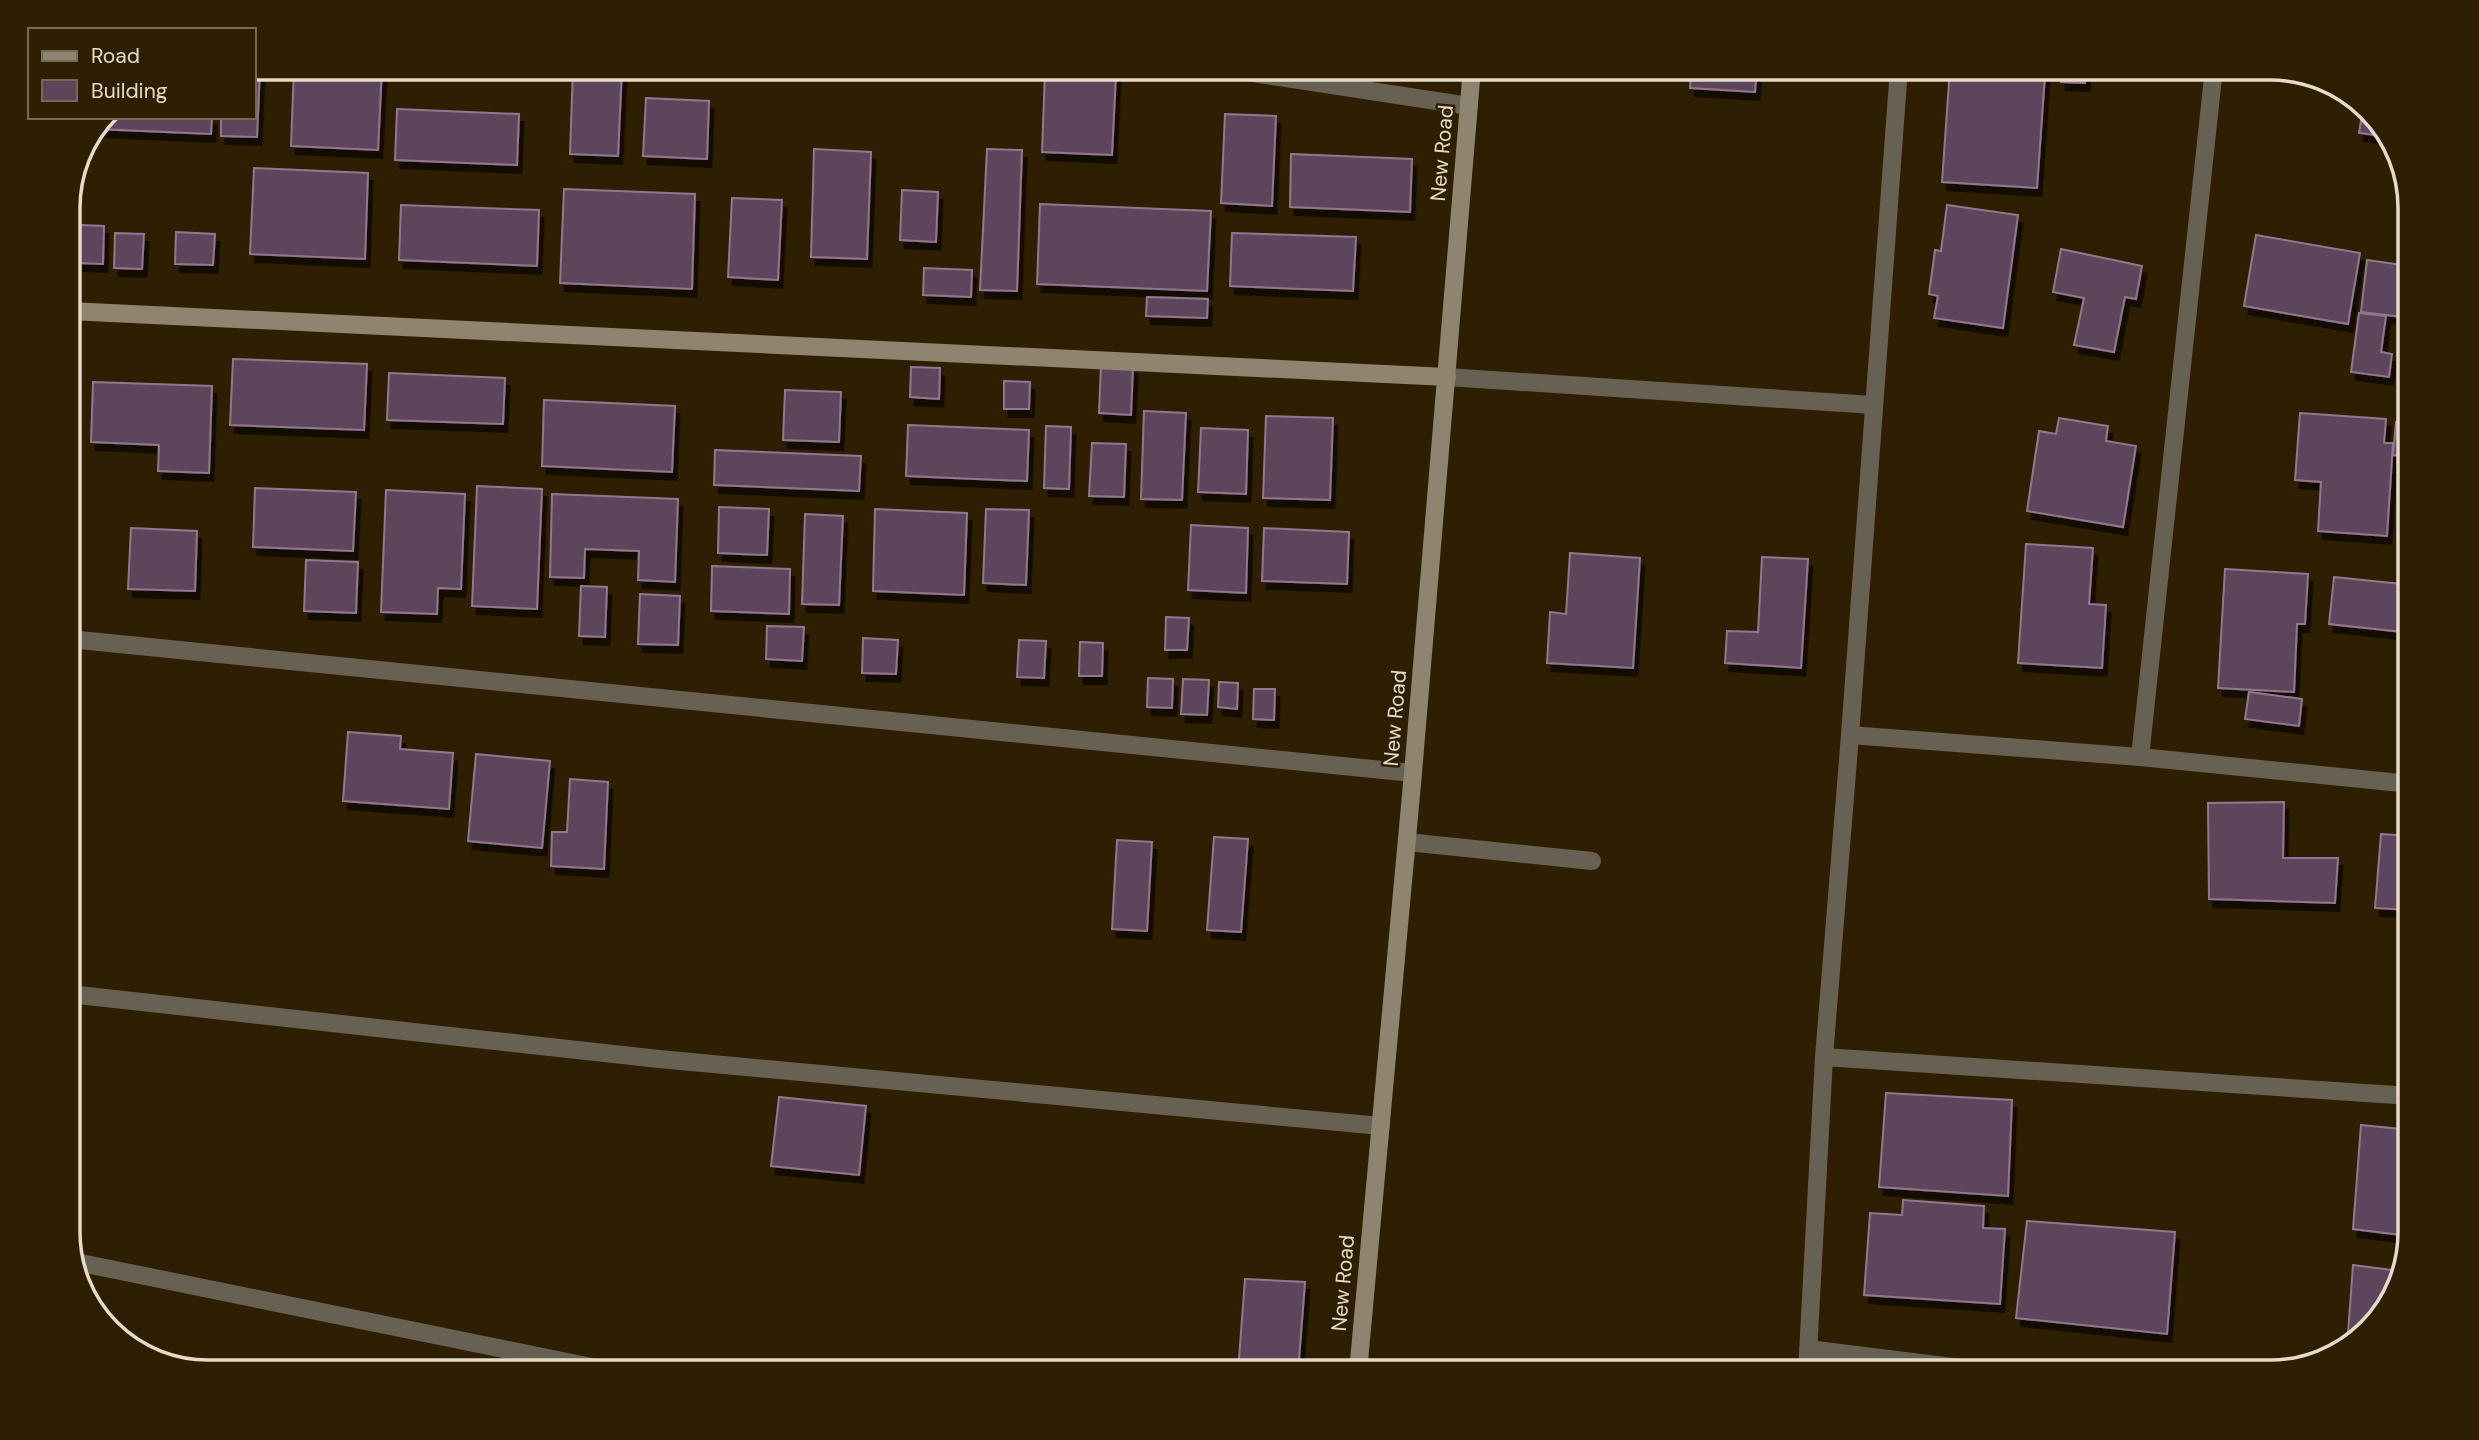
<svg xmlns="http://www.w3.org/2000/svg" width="2479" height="1440" viewBox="0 0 2479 1440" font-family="'DM Sans',sans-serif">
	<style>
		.building { fill: #5d455c; stroke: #927790; stroke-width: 2; filter: url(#shadow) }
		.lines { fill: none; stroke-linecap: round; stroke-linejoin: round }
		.lane { stroke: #676153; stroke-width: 18 }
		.street { stroke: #676153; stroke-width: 18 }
		.secondary { stroke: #8e846f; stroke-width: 18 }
		.labels { text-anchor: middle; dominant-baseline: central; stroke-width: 5; stroke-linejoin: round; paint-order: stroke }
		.street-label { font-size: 21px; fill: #e6dbcb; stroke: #2e1f02 }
		.rim { fill: none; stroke: #e6dbcb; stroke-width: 3.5 }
	</style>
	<defs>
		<filter id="shadow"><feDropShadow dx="4.5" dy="8" stdDeviation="0" flood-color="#0009"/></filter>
	</defs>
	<rect width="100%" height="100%" fill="#2e1f02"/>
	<path class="building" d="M254,68h6l-3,69 -36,-1v-19h33z
		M294,68h88l-4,82 -87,-4z
		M573,68h49l-4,88 -48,-2z
		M652,68h56l-1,4z
		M1691,68h66l-2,24 -65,-4z
		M1950,68l95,7 -8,113 -95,-6z
		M2086,68l-1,15 -24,-1v-13h-14z
		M1045,71l71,3 -4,81 -70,-3z
		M646,98l63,3 -2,58 -64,-3z
		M2363,108l24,23 3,6 -31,-4z
		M397,109l122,5 -2,51 -122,-5z
		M1225,114l51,2 -4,90 -51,-3z
		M104,117h108l-1,17 -115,-5z
		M814,149l57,3 -4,107 -56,-2z
		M987,149l35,1 -5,141 -37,-1z
		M1291,154l121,5 -2,53 -120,-5z
		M254,168l114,5 -3,86 -115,-5z
		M564,189l131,5 -3,95 -132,-6z
		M902,190l36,2 -2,50 -36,-2z
		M732,198l50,2 -4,80 -50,-3z
		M1040,204l171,7 -4,80 -170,-7z
		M401,205l138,5 -2,56 -138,-6z
		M1947,205l71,10 -15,113 -69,-10 4,-22 -9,-2 6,-44 6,1z
		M80,225l24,1 -1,38 -24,-1z
		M176,232l39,2 -2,31 -38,-1z
		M115,233l29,1 -2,35 -28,-1z
		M1232,233l124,4 -3,54 -123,-5z
		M2256,235l104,18 -12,71 -104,-18z
		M2061,249l81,17 -6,33 -11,-2 -11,55 -40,-7 10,-47 -31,-6z
		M2367,260l43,6 1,52 -50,-6z
		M924,268l48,2 -1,27 -48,-2z
		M1147,297l61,2 -1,19 -61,-2z
		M2359,313l27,3 -5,36 11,2 -3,23 -38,-5z
		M233,359l134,5 -3,66 -134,-5z
		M1101,365l32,1 -2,49 -32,-2z
		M911,367l29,1 -1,31 -29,-2z
		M389,373l116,5 -2,46 -116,-4z
		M1004,381l26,1 -1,27h-25z
		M93,382l119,4 -3,87 -51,-2 1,-26 -68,-3z
		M785,390l56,2 -2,50 -56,-2z
		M544,400l131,6 -3,66 -130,-6z
		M1144,411l42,2 -4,87 -41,-1z
		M2300,413l86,6 -2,24h9l-6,93 -69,-5 3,-49 -26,-2z
		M1266,416l67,2 -3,82 -67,-2z
		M2059,418l49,8 -2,15 30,5 -13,81 -96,-16 12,-80 17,3z
		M2396,422l15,1v107l-11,-1 3,-31h-4l4,-42 -10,-1z
		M908,425l121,5 -2,51 -121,-5z
		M1046,426l25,1 -2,62 -25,-1z
		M1201,428l47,2 -2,64 -48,-2z
		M1092,443l34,1 -2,53 -35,-1z
		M715,450l146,6 -2,35 -145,-6z
		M477,486l65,3 -5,120 -65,-3z
		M255,488l101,4 -3,59 -100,-4z
		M386,490l79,4 -4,95 -23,-1 -1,26 -56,-2z
		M552,494l126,5 -3,83 -37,-2 1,-29 -54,-2 -1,29 -34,-1z
		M719,507l50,2 -2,46 -49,-2z
		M875,509l92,4 -3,82 -91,-4z
		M986,509l43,1 -3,75 -43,-2z
		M805,514l38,2 -4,89 -37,-1z
		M1191,525l57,3 -2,65 -58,-3z
		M131,528l66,3 -2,60 -67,-2z
		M1264,528l85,4 -2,52 -85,-3z
		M2026,544l67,4 -4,56 17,1 -4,63 -84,-5z
		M1570,553l70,5 -7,110 -86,-5 3,-51 16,2z
		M1762,557l46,2 -7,109 -76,-5 2,-32 31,1z
		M306,560l52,2 -2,51 -52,-2z
		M712,566l78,3 -1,45 -78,-3z
		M2225,569l83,5 -3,50h-8l-3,68 -76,-4z
		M2334,577l77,8v48l-82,-9z
		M581,586l26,1 -2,50 -26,-1z
		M640,594l40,2 -2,49 -40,-1z
		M1166,617l23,1 -2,32h-22z
		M767,626l37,1 -2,34 -36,-2z
		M863,638l35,2 -2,34 -34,-1z
		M1019,640l27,1 -2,37 -27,-1z
		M1080,642l23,1 -1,33h-23z
		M1148,678l25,1 -1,29 -25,-1z
		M1183,679l26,1 -2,35 -26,-1z
		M1219,682l19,1 -1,26 -19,-2z
		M1254,689h21l-1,31 -21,-1z
		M2249,692l53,7 -3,27 -54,-7z
		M348,732l53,4 -1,13 53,4 -4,56 -106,-8z
		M476,754l74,7 -8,87 -74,-7z
		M570,779l38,3 -4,87 -53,-3 1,-34h15z
		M2284,802l-1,56h55l-3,45 -126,-4 -1,-96z
		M2381,834l30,2v74l-36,-2z
		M1214,837l34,2 -7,93 -34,-2z
		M1117,840l35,2 -5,89 -35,-2z
		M1886,1093l126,7 -4,96 -129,-9z
		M779,1097l87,9 -7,69 -88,-9z
		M2361,1125l50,5 -1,106 -57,-7z
		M1903,1200l81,6 -1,22 22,1 -5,75 -136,-9 6,-82 32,2z
		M2027,1221l148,11 -8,102 -151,-16z
		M2353,1265l47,6 -8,30 -45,46z
		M1245,1279l60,3 -7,90h-60z
		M1419,1365l83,3v4h-83z"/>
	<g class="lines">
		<path class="lane" d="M1407,842l185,19"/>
		<path class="street" d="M1220,68l249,38
			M1447,377l426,28
			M69,639l1344,134
			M1850,735l290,22 271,27
			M2140,757l74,-689
			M69,994l590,65 722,67
			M1824,1057l587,39
			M76,1262l540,110
			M1808,1349l185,23
			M1807,1372l17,-315 26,-322 49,-667"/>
		<path class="secondary" d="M69,311l1378,66
			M1358,1372l55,-599 59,-705"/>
	</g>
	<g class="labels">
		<g class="street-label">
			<text transform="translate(1442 153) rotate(-85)">New Road</text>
			<text transform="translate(1395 718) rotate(-85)">New Road</text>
			<text transform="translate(1343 1283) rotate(-85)">New Road</text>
		</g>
	</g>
	<path d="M0 0H2479V1440H0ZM208 80H2270A128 128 0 0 1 2398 208V1232A128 128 0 0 1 2270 1360H208A128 128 0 0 1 80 1232V208A128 128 0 0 1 208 80Z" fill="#2e1f02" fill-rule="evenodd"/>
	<path class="rim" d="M208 80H2270A128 128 0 0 1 2398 208V1232A128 128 0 0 1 2270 1360H208A128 128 0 0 1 80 1232V208A128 128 0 0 1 208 80Z"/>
	<rect x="28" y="28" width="228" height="91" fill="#2e1f02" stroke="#786a52" stroke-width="2"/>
	<rect x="42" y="51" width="35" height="10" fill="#8e846f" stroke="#786a52" stroke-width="2"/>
	<text x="91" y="63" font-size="21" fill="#e6dbcb">Road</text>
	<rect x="42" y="80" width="35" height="21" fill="#5d455c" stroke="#786a52" stroke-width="2"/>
	<text x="91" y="98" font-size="21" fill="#e6dbcb">Building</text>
</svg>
